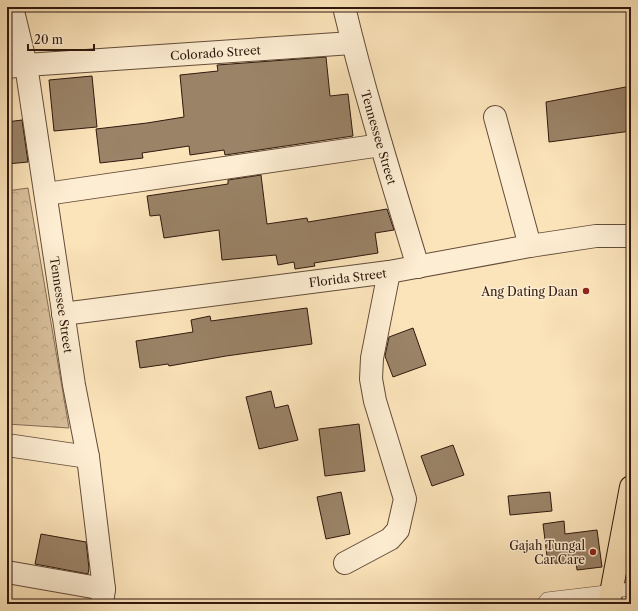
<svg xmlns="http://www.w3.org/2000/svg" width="638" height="611" viewBox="0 0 638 611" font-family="'Libre Caslon Text',serif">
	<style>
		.park { fill: url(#park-crowns); stroke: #846d56 }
		.building { fill: #9a8367; stroke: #30190e }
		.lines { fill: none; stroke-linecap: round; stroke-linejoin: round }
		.lane-casing { stroke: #634c39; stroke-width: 14 }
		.street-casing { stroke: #634c39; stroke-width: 24 }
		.highway-casing { stroke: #30190e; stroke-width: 24 }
		.lane { stroke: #fdedd2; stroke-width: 13 }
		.street { stroke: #fdedd2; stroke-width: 22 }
		.highway { stroke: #fce4ba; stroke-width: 22 }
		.poi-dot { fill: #8f2418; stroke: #fdedd2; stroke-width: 1.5 }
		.labels { text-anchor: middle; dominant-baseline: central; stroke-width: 3; stroke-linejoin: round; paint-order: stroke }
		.street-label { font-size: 12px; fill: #30190e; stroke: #fdedd2 }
		.poi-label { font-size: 12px; fill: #30190e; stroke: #fdedd2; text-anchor: end }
	</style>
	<defs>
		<pattern id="park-crowns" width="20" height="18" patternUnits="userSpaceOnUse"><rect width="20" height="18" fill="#d9c19d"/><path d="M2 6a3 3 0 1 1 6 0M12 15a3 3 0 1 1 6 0" fill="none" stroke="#bba586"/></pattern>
	</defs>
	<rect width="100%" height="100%" fill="#fce4ba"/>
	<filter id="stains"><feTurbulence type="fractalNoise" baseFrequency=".005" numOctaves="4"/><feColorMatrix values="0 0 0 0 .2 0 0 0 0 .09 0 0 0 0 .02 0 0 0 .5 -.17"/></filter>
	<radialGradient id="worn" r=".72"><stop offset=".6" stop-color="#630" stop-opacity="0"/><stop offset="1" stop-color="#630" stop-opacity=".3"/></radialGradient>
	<path class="park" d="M28,188l41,240 -62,-4v-233z"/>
	<path class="building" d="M326,57l4,39 18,-2 5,42 -128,19 -1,-5 -34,5 -1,-9 -47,7 1,5 -43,5 -4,-34 51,-6 37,-6 -4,-42 38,-4 -1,-6z
		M92,76l5,51 -43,4 -5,-51z
		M631,86v45l-82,11 -3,-40z
		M22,120l6,42 -21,2v-42z
		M261,175l6,49 40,-6 1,4 79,-13 7,21 -19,3 3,20 -64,10 1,3 -20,3 -1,-7 -16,3 -2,-10 -54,5 -3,-30 -55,8 -4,-23 -10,1 -3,-20 81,-12v-4z
		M307,308l5,36 -86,12 -57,10 -1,-2 -28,4 -4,-27 57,-9 -2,-12 19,-4 1,5z
		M413,328l13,37 -33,12 -8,-21 4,-19z
		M271,391l4,17 13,-3 10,35 -39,9 -13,-52z
		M359,424l6,47 -40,5 -6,-47z
		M453,445l11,30 -32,11 -11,-30z
		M341,492l9,42 -24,5 -9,-42z
		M550,492l2,19 -42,4 -2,-19z
		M564,521l1,13 32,-4 5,37 -25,3 -1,-9 -28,3 -5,-40z
		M41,534l45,8 3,26 -1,6 -53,-10z"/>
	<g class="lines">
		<defs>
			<path id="lane" d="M543,604l4,-5 84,-10"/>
			<g id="street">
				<path id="s1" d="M12,7l14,58 48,320 14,72 16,132 -2,15"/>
				<path id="s2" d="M344,7c21,88 48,174 74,260"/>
				<path id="s3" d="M7,67l19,-2 326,-22"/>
				<path d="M495,117l35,129"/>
				<path d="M46,194l335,-49"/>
				<path id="s4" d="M63,314l326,-42 141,-26 66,-10h35"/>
				<path d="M7,445l81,12"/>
				<path d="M345,563l45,-24 8,-9 7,-31 -30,-98 -4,-22 1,-21 17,-86"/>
				<path d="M7,572l97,17"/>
			</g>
			<path id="highway" d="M609,604l22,-117"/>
		</defs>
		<use href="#lane" class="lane-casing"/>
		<use href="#street" class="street-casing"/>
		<use href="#highway" class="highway-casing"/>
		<use href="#lane" class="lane"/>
		<use href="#street" class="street"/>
		<use href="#highway" class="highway"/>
	</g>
	<g class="poi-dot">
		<circle cx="586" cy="291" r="4"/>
		<circle cx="593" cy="552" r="4"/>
	</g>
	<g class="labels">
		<g class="street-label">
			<text stroke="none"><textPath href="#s3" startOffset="209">Colorado Street</textPath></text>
			<text stroke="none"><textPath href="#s2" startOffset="135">Tennessee Street</textPath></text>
			<text stroke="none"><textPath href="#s4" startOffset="287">Florida Street</textPath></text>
			<text stroke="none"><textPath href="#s1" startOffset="302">Tennessee Street</textPath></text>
		</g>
		<g class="poi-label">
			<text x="578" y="291">Ang Dating Daan</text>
			<text x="585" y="545">Gajah Tungal<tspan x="585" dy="14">Car Care</tspan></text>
		</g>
	</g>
	<rect width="638" height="611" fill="none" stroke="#fce4ba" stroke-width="24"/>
	<rect x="8" y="8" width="622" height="595" fill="none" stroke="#30190e" stroke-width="2"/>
	<rect x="12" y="12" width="614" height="587" fill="none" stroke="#30190e"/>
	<path d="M28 44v6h66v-6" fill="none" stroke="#30190e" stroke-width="2"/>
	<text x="34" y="44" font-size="12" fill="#30190e" stroke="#fdedd2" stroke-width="3" paint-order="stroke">20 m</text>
	<rect width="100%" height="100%" filter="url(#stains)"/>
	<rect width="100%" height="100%" fill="url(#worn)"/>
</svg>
